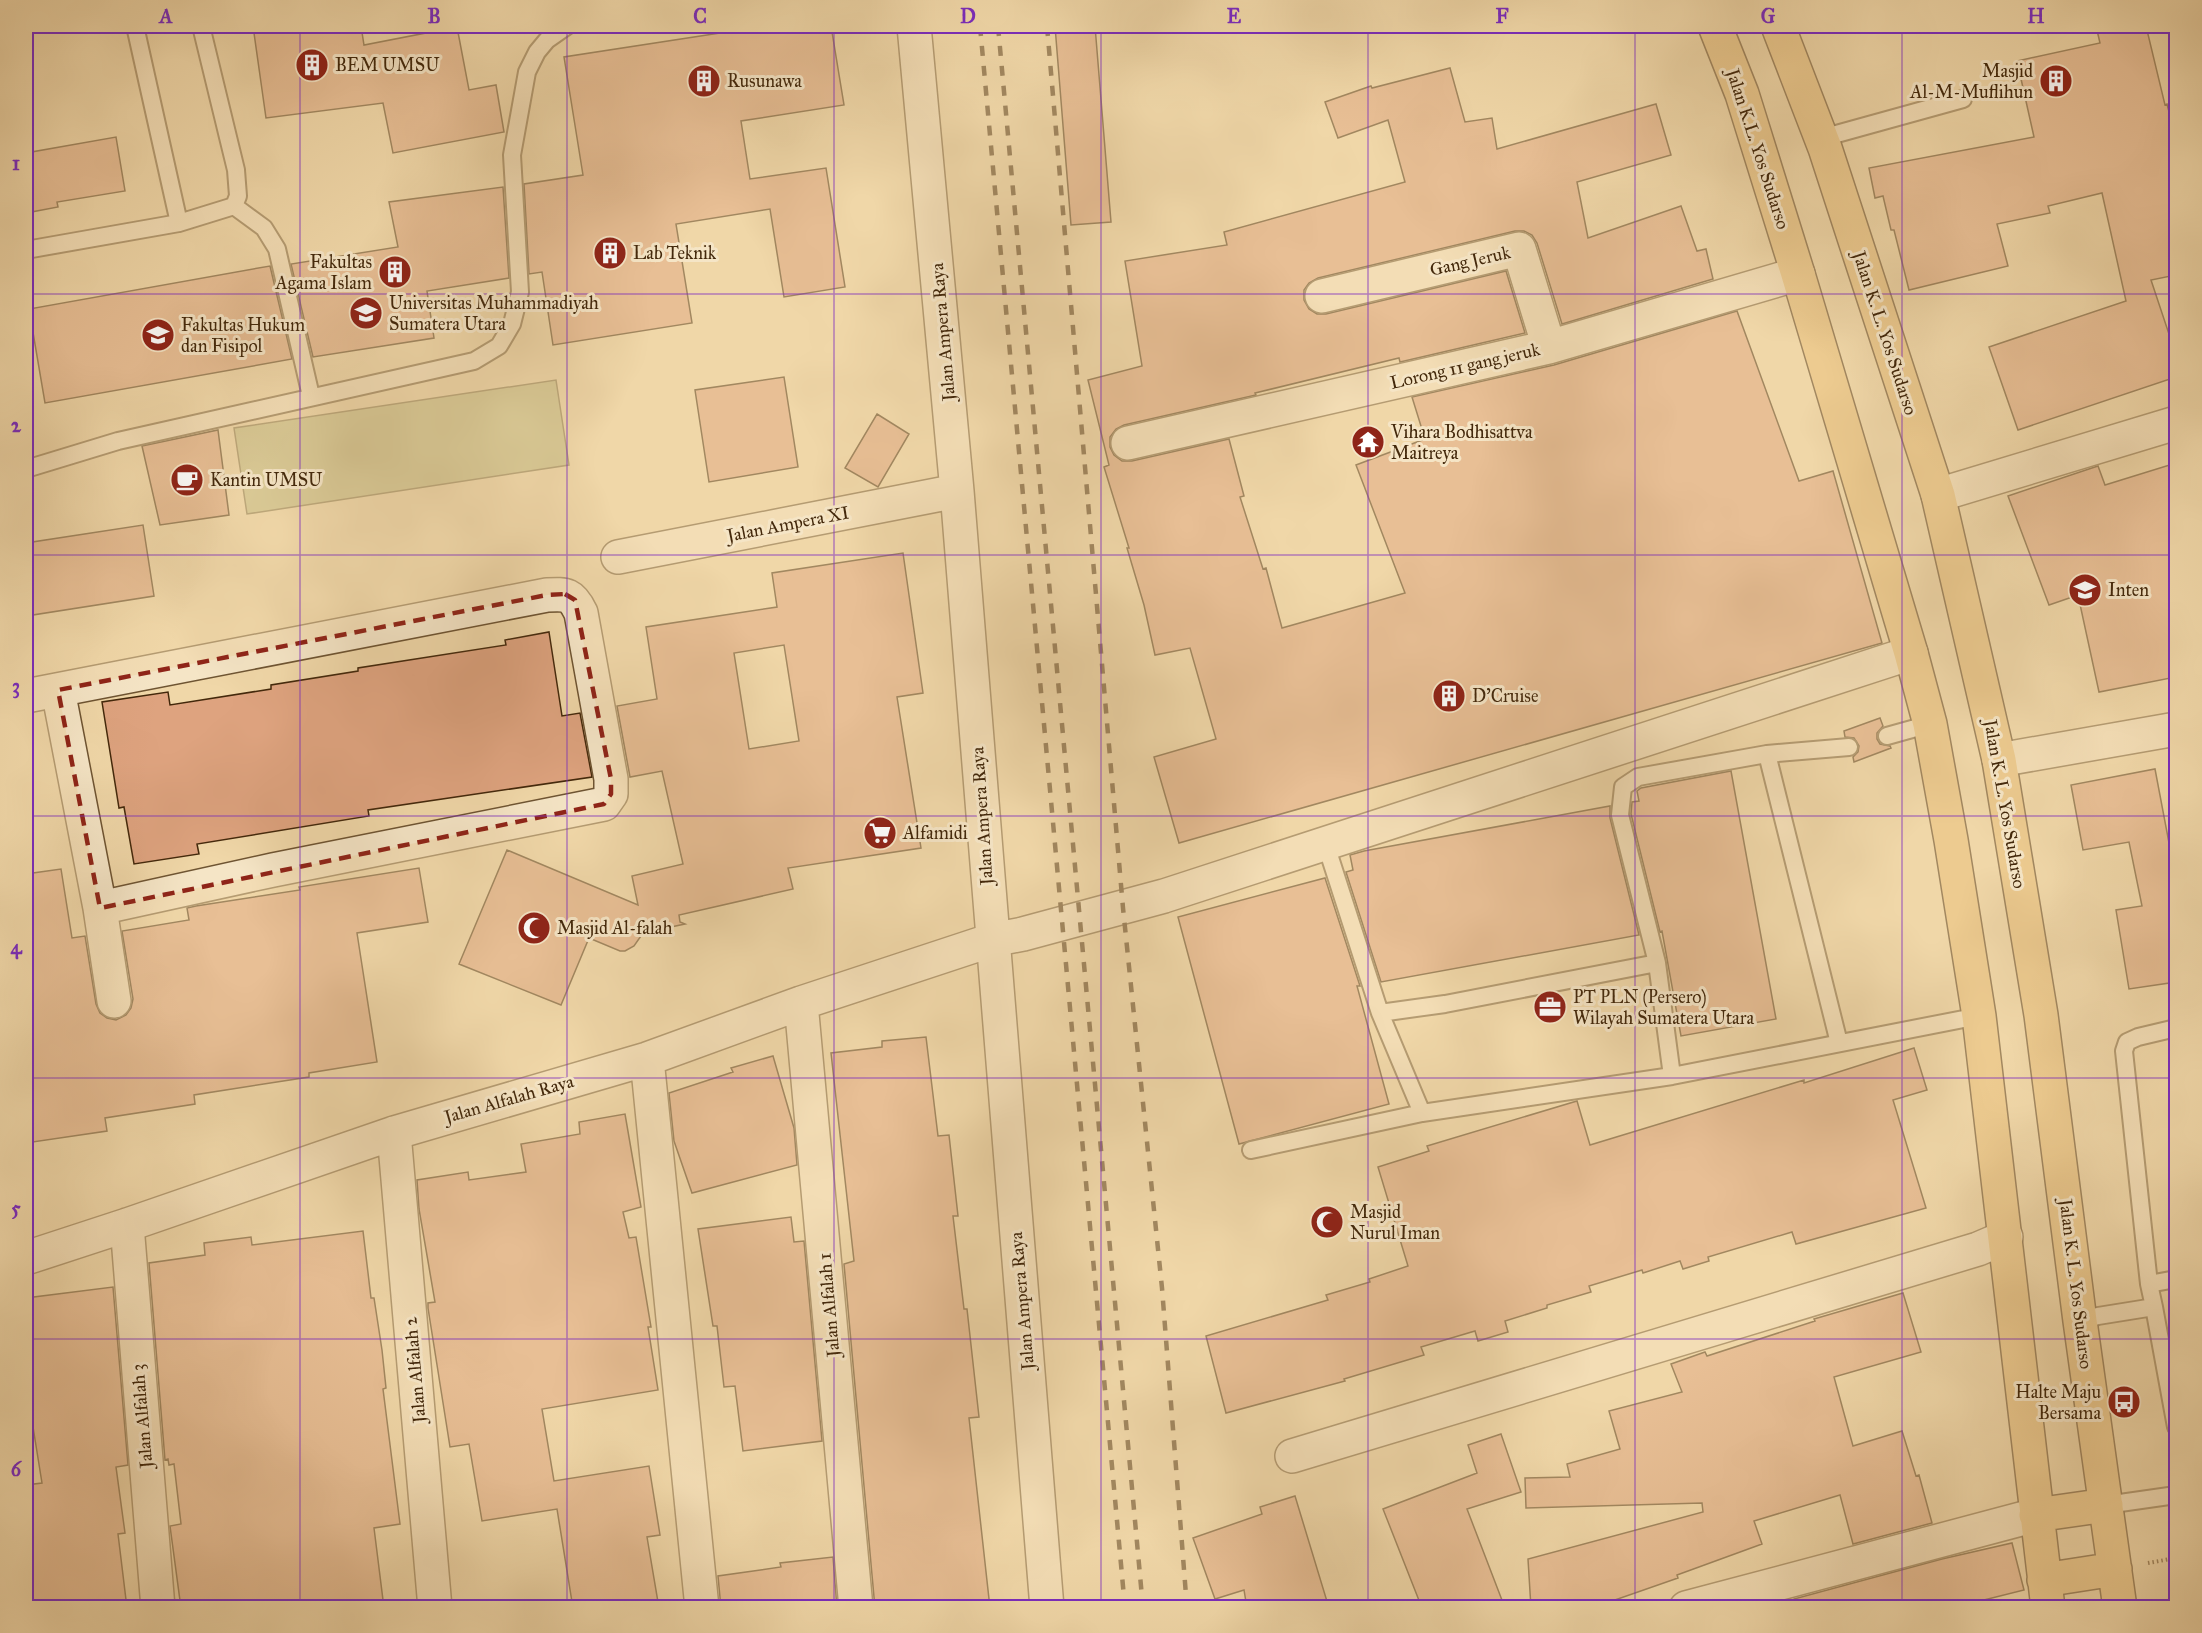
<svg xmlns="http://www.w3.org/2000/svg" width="2202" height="1633" viewBox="0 0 2202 1633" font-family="'IM FELL Great Primer',serif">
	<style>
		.green { fill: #c1bc83; stroke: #827247; stroke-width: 1.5 }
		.building { fill: #dea37f; stroke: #43280b; stroke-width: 1.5; fill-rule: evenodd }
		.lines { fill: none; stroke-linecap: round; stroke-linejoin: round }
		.lane-casing { stroke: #6e5432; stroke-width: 20 }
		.street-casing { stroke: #6e5432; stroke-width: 36 }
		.primary-casing { stroke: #43280b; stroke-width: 36 }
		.path { stroke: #43280b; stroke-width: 4; stroke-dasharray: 1.5 3; stroke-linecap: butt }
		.lane { stroke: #f5e5c6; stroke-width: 16 }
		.street { stroke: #f5e5c6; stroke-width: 33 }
		.primary { stroke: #e8bc74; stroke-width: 33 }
		.rail { stroke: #43280b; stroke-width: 4.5; stroke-dasharray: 10 10; stroke-linecap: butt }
		.marked { fill: none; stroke: #8f2418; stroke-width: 4.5; stroke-dasharray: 12 8; stroke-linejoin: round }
		.grid { fill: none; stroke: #7b2cbf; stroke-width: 1.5; stroke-opacity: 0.55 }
		.labels { text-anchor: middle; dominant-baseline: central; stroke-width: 6; stroke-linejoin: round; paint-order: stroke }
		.poi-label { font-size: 18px; fill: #43280b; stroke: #f5e5c6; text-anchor: start }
		.street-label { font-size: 18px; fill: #43280b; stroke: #f5e5c6 }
		.neatline { fill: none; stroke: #7b2cbf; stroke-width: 2 }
		.grid-label { font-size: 20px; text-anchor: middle; font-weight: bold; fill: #7b2cbf }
	</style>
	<rect width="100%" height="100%" fill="#f0d7a8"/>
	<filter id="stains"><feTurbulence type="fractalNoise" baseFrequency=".00333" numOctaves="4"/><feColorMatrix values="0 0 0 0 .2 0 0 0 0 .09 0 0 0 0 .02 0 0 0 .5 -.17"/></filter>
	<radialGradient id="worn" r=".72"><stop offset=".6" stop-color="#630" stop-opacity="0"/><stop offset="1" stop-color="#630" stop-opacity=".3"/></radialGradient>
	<path class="green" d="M556,380l13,85 -322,49 -13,-86z"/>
	<path class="building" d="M253,26h108l3,19 93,-18 12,63 27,-5 8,47 -111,21 -10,-50 -117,15z
		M766,26h65l13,79 -103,16 9,58 76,-11 19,119 -61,10 -14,-88 -94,15 16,99 -139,22 -11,-73 -13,2 -5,-90 59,-9 -19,-118z
		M1055,26h40l16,196 -40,3z
		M2096,26h50l19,79 2,-1 9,35v136l-25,5 25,75v22l-158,53 -29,-83 137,-46 -24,-108 -54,13 2,7 -53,11 11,42 -99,24 -15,-60h-3l-8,-34 -8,2 -6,-30 165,-31 -17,-76 83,-18z
		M1450,68l15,54 27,-4 5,31 159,-45 15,51 -94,27 11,56 93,-32 16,45 9,-2 7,30 -151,45 -25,-81 -5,-8 -8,-4h-9l-197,47 -9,5 -5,7v10l5,9 8,5h9l180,-43 19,62 -125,29 -1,-4 -144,35 1,2 -132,30 -8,4 -6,8v10l4,8 8,6h10l97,-22 15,57 -4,1 23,72 3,-1 16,60 123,-35 -49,-128 69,-26 -13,-42 142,-32 183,-54 62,170 34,-10 49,172 -703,200 -25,-86 62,-18 -26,-91 -35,7 -11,-50 -17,-57h2l-25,-81 5,-2 -21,-85 54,-14 -17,-105 102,-16 -3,-13 181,-50 -17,-62 -50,18 -13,-36 46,-16 1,2z
		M116,137l9,54 -68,11 1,5 -32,6v-60z
		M503,187l6,91 -82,13 7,47 -121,19 -22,-93 107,-17 -9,-45z
		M270,266l22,93 -247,44 -16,-94z
		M784,377l14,90 -89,15 -14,-92z
		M877,414l32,20 -31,53 -33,-19z
		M218,430l11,85 -69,10 -18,-79z
		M2176,463v214l-77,15 -21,-97 -29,10 -41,-109 90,-30 7,19z
		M143,525l11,71 -128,20v-73z
		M903,553l20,140 -26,4 24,151 -133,20 5,21 -114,26 1,7 5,2 -42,9 -9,13 -9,5h-5l-31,-13 -28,67 -102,-41 48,-114 131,55 -6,-29 51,-12 -21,-93 -32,6 -13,-71 40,-7 -11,-72 131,-20 -5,-34zM784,645l15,96 -50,8 -15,-96z
		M549,632l13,84 18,-3 12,64 -224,33 1,6 -172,28 2,10 -65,10 -10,-57 -5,1 -17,-106 66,-10 2,13 101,-16v-4l87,-14v-3l148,-23 -1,-5z
		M1880,718l3,8 -6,7v6l3,5 10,2 1,2 -37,14 -1,-5 5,-5 1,-6 -5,-8 -9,-1 -1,-6z
		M2155,769l14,74 7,-1v140l-47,7 -13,-79 26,-4 -13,-64 -46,8 -12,-65z
		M1731,771l45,248 -95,17 -19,-105 -2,1 -29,-118 1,-12 7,-1 -2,-10 4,-3z
		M1610,806v12l29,117 -258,47 -35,-110 7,-2 -3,-15 14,-4z
		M419,868l9,54 -71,11 20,129 -68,11v4l-115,18 1,9 -90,14 2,13 -81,12v-269l35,-5 11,69 13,-2 11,68 4,9 7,5 9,2 10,-5 5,-7 2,-9 -11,-68 67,-11 -2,-12 9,-2 104,-16 -1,-3z
		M1325,878l35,108h-3l32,118 -150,40 -61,-227z
		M926,1037l12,99 11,-1 9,81h-5l11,93h3l12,108 -10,1 21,190h-115l-31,-344 10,-3 -23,-208 51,-6v-6z
		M1914,1048l13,42 -34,10 33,108 -130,36 -4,-12 -84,25 1,4 -26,8 -3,-8 -37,12 -1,-3 -53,16 2,6 -44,13v3l-42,13 3,11 -30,9 -3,-10 -54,16 3,8 -80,24 1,2 -26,7 -93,25 -20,-77 122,-36 -2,-5 44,-13 -1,-3 39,-13 -30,-99 51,-16 -2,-5 150,-45 13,44 214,-65v3z
		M773,1056l21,72 3,37 -105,28 -18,-52 -5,-48 64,-21 -2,-4z
		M625,1114l16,93 -18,5 6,26 7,-1 15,90h-3l10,63 -116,19 12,72 95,-15 11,69 -13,2 12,71h-86l-16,-99 -75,12 -13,-77 -19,3 -22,-139v-5l7,-1 -16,-93 -2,-29 51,-8 1,8 57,-8 -5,-28 59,-10 -1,-12z
		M791,1217l3,25 10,-1 18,200 -79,10 -8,-65 -11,1 -7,-61h-4l-15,-97z
		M363,1231l8,67h3l8,52 4,38 -3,1 17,135 -26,4 10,80h-203l-11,-82 11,-2 -7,-60 -5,1 -1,-6 -3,1 -16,-197 56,-8 -1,-12 47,-6 1,8z
		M113,1287l15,178 -12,2 9,66 -7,1 9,74h-101v-123l16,-2 -9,-56 -7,1v-130z
		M1903,1293l18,59 -87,25 19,69 49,-15 14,45 3,-1 13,48 -79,21 -13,-49 -86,26 8,23 -85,31 1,3 -86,30h-61l-3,-49 175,-47 -1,-9 -176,5 -1,-30 45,-1 -3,-13 53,-15 -11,-38 73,-19 -11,-28 34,-12 2,4 108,-35 -1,-2z
		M1501,1434l20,58 -54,17 38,99h-83l-39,-99 94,-36 -9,-28z
		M1295,1496l34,112h-82l-3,-18 -29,9 -22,-61 69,-24 -2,-7z
		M2012,1543l12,47 -72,18h-157l-1,-9 148,-40z
		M833,1557l4,51h-116l-3,-32 63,-9 -1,-4z"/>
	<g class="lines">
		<defs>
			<path id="lane" d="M135,26l44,197
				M201,26l35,144 2,26 -4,10
				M1822,138l141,-39
				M234,206l30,22 13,21 34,147
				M26,250l153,-27 55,-17
				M26,469l92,-28 356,-80 25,-15 13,-22 8,-32 -8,-137 15,-83 10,-20 10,-12 20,-14
				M1887,736l43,-12
				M1325,842l55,171
				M1839,1043l-72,-289 82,-7
				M1672,1076l-15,-113 -37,-148 3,-28 15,-10 129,-23
				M1422,1113l-42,-100 65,-9 212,-41
				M1251,1150l171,-37 250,-37 307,-60
				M2149,1284l27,-5
				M2154,1307l-5,-23 -25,-233 3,-9 11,-5 38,-9
				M2080,1321l18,-5 56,-9 22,120
				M2106,1505l70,-10"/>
			<path id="street" d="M914,26l43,465 90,1117
				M1322,296l197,-47 30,98
				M1128,443l421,-96 249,-73
				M1938,495l238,-72
				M618,557l339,-66
				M58,690l42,218 14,93
				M26,696l521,-101c20,-1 25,-1 34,18l30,166v15l-7,10 -331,66 -173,38
				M1999,760l177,-31
				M801,1003l55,605
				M647,1059l55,549
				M394,1133l41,475
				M127,1225l31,383
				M26,1258l101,-33 267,-92 253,-74 154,-56 191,-63 31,-6 141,-38 747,-243
				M1292,1456l686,-207 28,-12
				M1686,1608l350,-93"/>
			<path id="primary" d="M1715,26l27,68 56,180 113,379 19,71 21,116 28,176 69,592
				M1778,26l47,122 113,347 61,265 42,255 39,306 40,287
				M2036,1515l70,-10
				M2044,1580l71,-11"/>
		</defs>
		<use href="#lane" class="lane-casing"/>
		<use href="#street" class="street-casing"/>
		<use href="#primary" class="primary-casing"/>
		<path class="path" d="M2148,1563l28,-5"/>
		<use href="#lane" class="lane"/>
		<use href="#street" class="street"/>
		<use href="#primary" class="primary"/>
		<path class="rail" d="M980,26l145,1582
			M998,26l145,1582
			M1047,26l76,882 39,380 25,320"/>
	</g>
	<path d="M0 0H2202V1633H0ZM565,594l10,6 36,179v15l-7,10 -504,104 -42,-218 489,-95z" fill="#f0d7a8" fill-opacity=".55" fill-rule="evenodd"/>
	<path class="marked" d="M565,594l10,6 36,179v15l-7,10 -504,104 -42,-218 489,-95z"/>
	<path class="grid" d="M300,26v1582M567,26v1582M834,26v1582M1101,26v1582M1368,26v1582M1635,26v1582M1902,26v1582M26,294h2150M26,555h2150M26,816h2150M26,1078h2150M26,1339h2150"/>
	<defs>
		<symbol id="building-disc" viewBox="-11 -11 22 22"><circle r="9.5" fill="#8f2418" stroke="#f5e5c6"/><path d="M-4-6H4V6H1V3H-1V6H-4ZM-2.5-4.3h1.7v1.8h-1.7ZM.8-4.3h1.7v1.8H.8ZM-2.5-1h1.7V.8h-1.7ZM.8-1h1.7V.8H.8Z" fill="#fff"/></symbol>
		<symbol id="university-disc" viewBox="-11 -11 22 22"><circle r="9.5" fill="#8f2418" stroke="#f5e5c6"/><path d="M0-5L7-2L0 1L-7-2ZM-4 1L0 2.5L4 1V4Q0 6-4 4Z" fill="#fff"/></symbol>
		<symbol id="temple-disc" viewBox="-11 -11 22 22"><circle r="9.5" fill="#8f2418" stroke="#f5e5c6"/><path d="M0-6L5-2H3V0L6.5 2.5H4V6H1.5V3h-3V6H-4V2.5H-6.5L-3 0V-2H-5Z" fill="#fff"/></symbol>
		<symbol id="cafe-disc" viewBox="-11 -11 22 22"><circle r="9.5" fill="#8f2418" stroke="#f5e5c6"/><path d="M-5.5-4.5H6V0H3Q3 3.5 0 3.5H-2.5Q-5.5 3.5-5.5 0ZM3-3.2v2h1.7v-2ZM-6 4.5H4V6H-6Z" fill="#fff"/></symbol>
		<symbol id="school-disc" viewBox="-11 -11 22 22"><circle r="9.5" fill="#8f2418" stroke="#f5e5c6"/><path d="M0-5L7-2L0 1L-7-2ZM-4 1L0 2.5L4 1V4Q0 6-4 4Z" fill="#fff"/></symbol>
		<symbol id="supermarket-disc" viewBox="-11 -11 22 22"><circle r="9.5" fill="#8f2418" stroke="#f5e5c6"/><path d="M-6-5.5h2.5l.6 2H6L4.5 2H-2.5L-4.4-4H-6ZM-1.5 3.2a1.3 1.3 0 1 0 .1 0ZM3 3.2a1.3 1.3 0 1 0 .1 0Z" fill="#fff"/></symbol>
		<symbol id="mosque-disc" viewBox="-11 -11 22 22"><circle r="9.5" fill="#8f2418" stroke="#f5e5c6"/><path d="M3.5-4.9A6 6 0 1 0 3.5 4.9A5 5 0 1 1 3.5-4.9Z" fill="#fff"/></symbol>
		<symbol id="office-disc" viewBox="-11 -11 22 22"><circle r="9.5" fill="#8f2418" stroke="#f5e5c6"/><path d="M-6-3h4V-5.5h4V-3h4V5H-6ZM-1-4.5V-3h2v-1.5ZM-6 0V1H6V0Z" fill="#fff"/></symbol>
		<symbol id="bus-disc" viewBox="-11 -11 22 22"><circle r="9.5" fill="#8f2418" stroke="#f5e5c6"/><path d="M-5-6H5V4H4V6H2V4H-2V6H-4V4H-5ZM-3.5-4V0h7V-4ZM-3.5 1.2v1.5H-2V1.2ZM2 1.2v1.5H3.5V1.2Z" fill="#fff"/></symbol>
	</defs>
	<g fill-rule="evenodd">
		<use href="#building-disc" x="293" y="46" width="38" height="38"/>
		<use href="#building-disc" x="685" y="62" width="38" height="38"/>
		<use href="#building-disc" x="2037" y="62" width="38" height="38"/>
		<use href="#building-disc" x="591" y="234" width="38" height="38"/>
		<use href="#building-disc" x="376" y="253" width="38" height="38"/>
		<use href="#university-disc" x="347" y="294" width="38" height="38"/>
		<use href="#university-disc" x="139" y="316" width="38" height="38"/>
		<use href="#temple-disc" x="1349" y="423" width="38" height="38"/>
		<use href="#cafe-disc" x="168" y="461" width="38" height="38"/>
		<use href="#school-disc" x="2066" y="571" width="38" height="38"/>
		<use href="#building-disc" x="1430" y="677" width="38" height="38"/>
		<use href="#supermarket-disc" x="861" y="814" width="38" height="38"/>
		<use href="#mosque-disc" x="515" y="909" width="38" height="38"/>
		<use href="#office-disc" x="1531" y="988" width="38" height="38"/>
		<use href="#mosque-disc" x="1308" y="1203" width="38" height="38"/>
		<use href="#bus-disc" x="2105" y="1383" width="38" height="38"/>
	</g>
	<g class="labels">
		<g class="poi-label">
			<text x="335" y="65">BEM UMSU</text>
			<text x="2033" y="71" text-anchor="end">Masjid<tspan x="2033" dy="21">Al-M-Muflihun</tspan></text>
			<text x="727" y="81">Rusunawa</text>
			<text x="633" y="253">Lab Teknik</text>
			<text x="372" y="262" text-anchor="end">Fakultas<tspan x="372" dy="21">Agama Islam</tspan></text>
			<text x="389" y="303">Universitas Muhammadiyah<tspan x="389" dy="21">Sumatera Utara</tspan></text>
			<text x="181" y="325">Fakultas Hukum<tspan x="181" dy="21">dan Fisipol</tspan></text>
			<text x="1391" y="432">Vihara Bodhisattva<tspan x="1391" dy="21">Maitreya</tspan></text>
			<text x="210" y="480">Kantin UMSU</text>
			<text x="2108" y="590">Inten</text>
			<text x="1472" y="696">D'Cruise</text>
			<text x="903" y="833">Alfamidi</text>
			<text x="557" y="928">Masjid Al-falah</text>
			<text x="1573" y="997">PT PLN (Persero)<tspan x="1573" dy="21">Wilayah Sumatera Utara</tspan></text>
			<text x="1350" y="1212">Masjid<tspan x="1350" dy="21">Nurul Iman</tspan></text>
			<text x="2101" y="1392" text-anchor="end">Halte Maju<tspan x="2101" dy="21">Bersama</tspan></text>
		</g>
		<g class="street-label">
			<text transform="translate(1758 149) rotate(72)">Jalan K.L. Yos Sudarso</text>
			<text transform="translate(1470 261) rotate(-13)">Gang Jeruk</text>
			<text transform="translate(943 332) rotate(-95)">Jalan Ampera Raya</text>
			<text transform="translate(1885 333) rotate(72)">Jalan K. L. Yos Sudarso</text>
			<text transform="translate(1465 366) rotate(-13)">Lorong 11 gang jeruk</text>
			<text transform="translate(788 524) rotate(-11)">Jalan Ampera XI</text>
			<text transform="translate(2005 804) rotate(80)">Jalan K. L. Yos Sudarso</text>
			<text transform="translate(982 816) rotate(-94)">Jalan Ampera Raya</text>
			<text transform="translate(509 1099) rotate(-16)">Jalan Alfalah Raya</text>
			<text transform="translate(2076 1284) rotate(83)">Jalan K. L. Yos Sudarso</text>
			<text transform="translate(1022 1301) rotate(-95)">Jalan Ampera Raya</text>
			<text transform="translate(829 1305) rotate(-95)">Jalan Alfalah 1</text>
			<text transform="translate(415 1370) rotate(-95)">Jalan Alfalah 2</text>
			<text transform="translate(142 1416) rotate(-95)">Jalan Alfalah 3</text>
		</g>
	</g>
	<rect width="2202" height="1633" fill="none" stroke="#f0d7a8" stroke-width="66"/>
	<rect x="33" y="33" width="2136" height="1567" class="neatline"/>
	<g class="grid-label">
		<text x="166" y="23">A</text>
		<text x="434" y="23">B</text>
		<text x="700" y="23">C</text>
		<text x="968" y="23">D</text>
		<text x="1234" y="23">E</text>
		<text x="1502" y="23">F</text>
		<text x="1768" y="23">G</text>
		<text x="2036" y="23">H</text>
		<text x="16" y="170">1</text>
		<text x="16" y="432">2</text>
		<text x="16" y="693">3</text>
		<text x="16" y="954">4</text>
		<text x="16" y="1215">5</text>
		<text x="16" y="1476">6</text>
	</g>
	<rect width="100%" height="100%" filter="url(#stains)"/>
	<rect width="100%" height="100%" fill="url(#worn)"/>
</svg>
